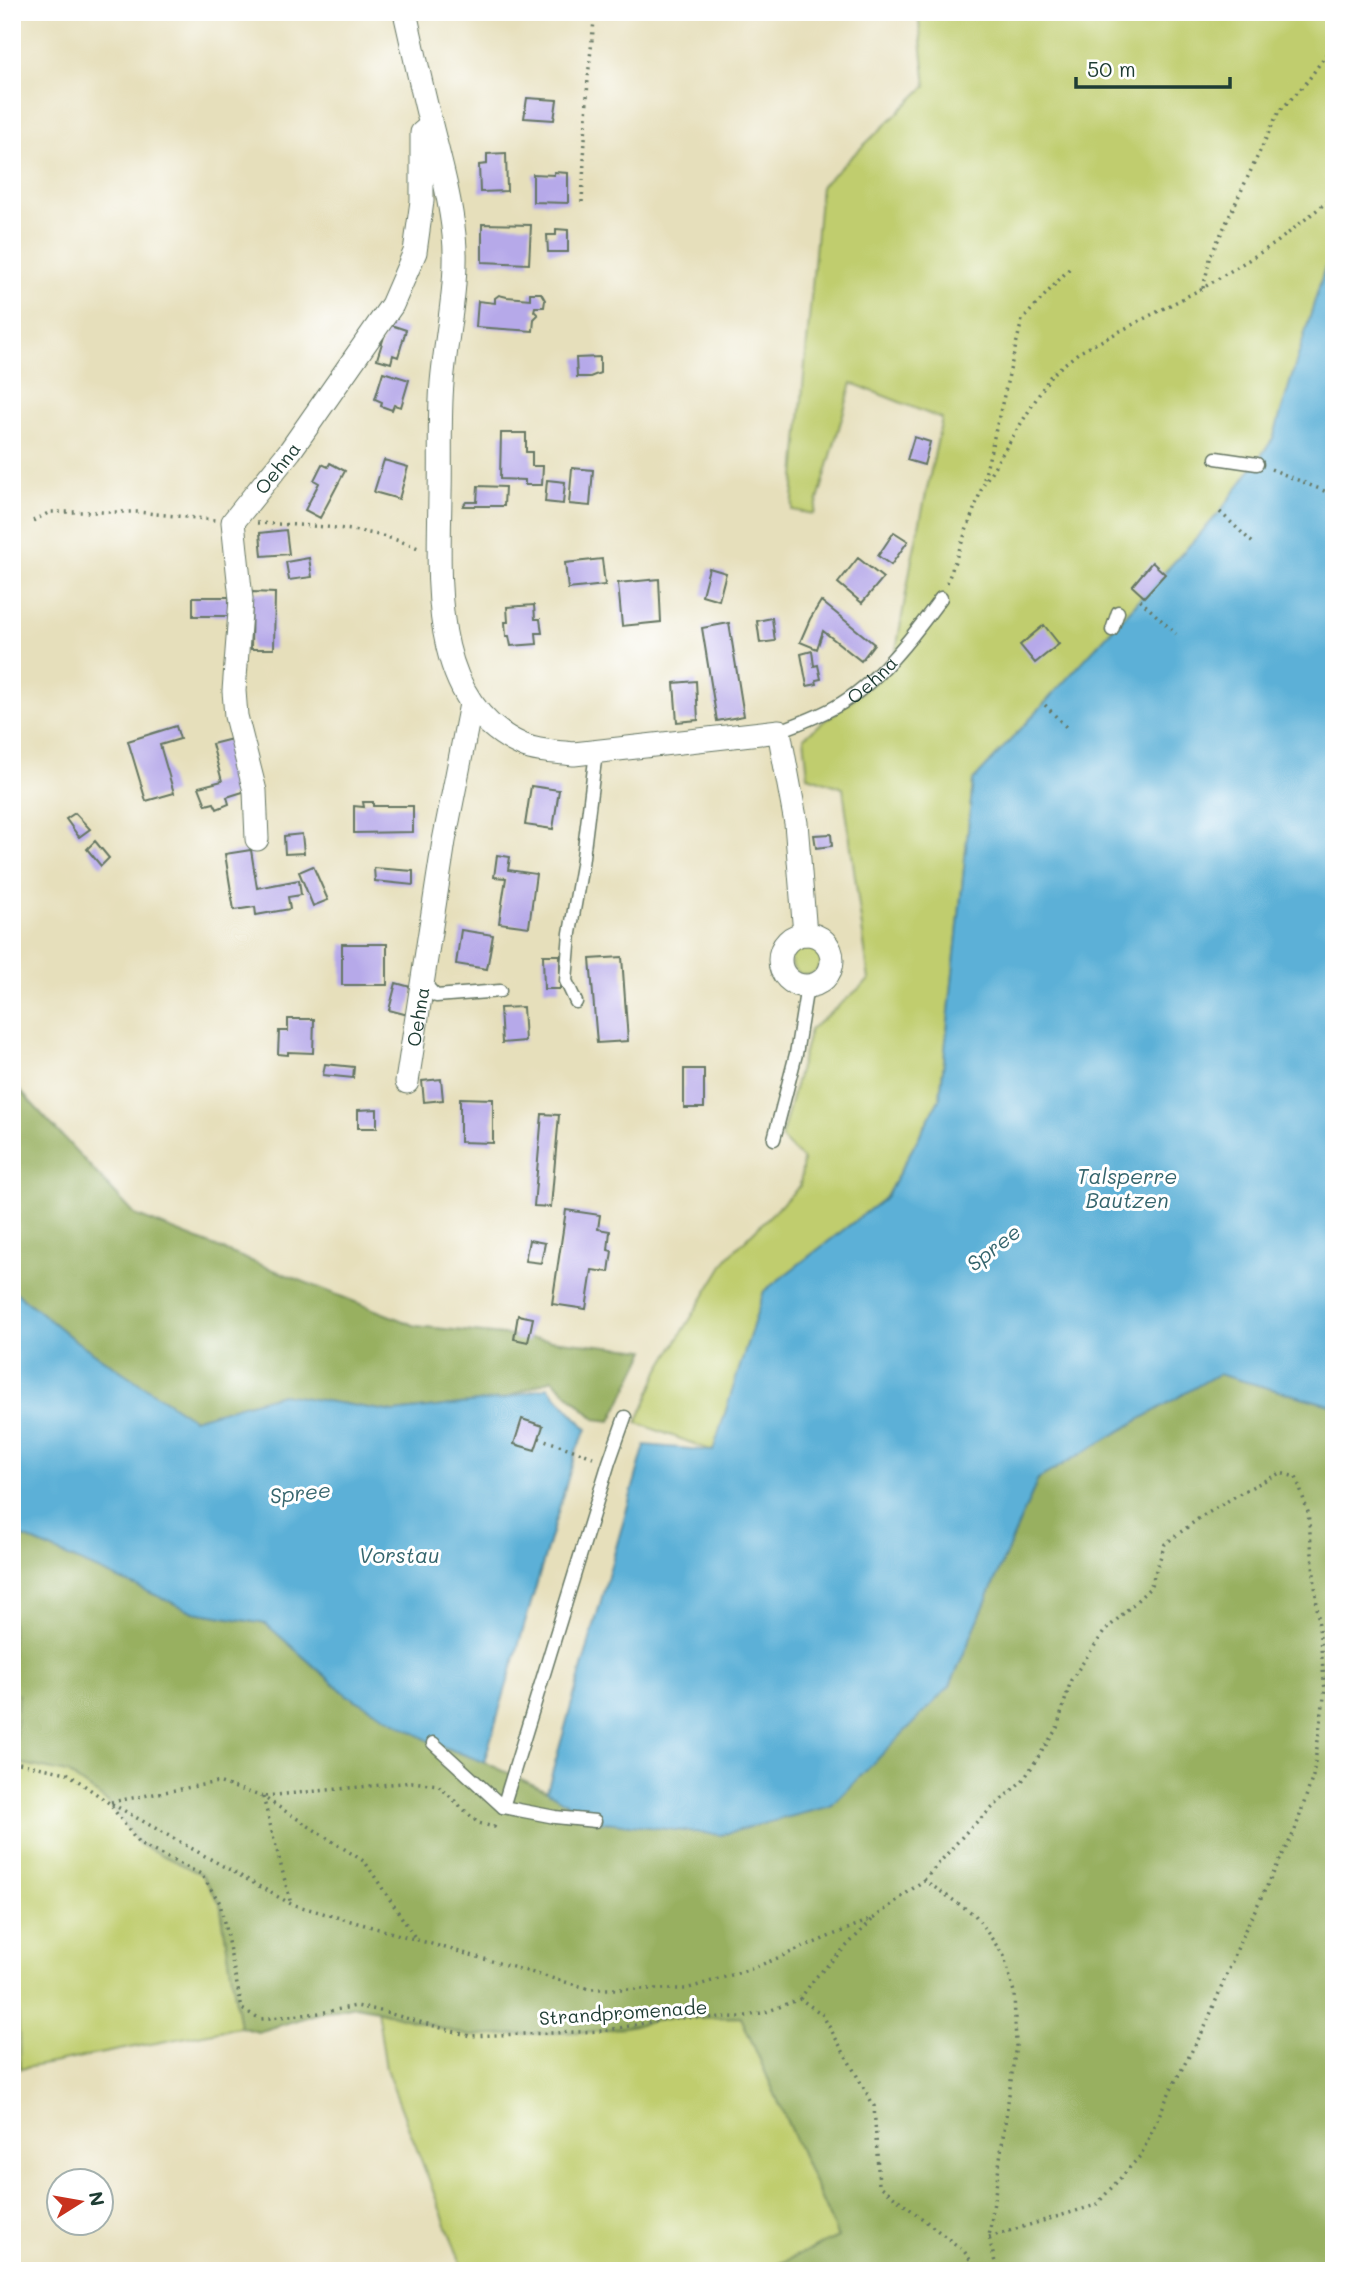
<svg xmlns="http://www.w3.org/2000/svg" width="1346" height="2283" viewBox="0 0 1346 2283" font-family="Mali,sans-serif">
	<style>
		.green { fill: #c0cd6e; stroke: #708551; stroke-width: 2 }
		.forest { fill: #98b061; stroke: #5c764a; stroke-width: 2 }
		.water { fill: #5bb0d7; stroke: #3d7686; stroke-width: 2 }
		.building { fill: #b6a9e9 }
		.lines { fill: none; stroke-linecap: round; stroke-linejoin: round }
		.service-casing { stroke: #657663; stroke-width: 15 }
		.minor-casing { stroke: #657663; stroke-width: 25 }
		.path { stroke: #657663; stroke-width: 3.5; stroke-dasharray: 2 5; stroke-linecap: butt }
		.service { stroke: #fff; stroke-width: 12 }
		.minor { stroke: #fff; stroke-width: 23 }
		.labels { text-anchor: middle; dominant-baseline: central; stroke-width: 6; stroke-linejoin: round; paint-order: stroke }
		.street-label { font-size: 19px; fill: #1f3d34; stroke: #fff }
		.water-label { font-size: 21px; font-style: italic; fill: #34656d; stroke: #fff }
	</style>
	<rect width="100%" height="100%" fill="#fff"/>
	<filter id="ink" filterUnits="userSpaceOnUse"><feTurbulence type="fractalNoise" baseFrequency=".0143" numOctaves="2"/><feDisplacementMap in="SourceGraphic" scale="14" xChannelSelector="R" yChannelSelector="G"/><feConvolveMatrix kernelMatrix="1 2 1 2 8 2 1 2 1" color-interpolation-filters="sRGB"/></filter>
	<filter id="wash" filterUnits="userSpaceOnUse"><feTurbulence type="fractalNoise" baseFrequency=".00686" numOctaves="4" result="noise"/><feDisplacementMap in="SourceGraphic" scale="28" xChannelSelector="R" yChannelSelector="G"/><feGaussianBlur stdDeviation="1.57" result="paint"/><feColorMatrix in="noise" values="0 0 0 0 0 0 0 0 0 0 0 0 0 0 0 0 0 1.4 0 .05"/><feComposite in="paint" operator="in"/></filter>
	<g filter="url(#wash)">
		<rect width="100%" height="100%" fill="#e6dfbb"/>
		<path class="green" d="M918,12h416v246l-9,9 -52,172 -53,73 -247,269 -33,317 -54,99 -122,94 -51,160 -76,-28 23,-54 68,-112 72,-71 3,-26 -22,-22 29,-108 59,-50 -26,-192 -35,-12 -4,-39 89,-69 19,-109 30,-140 -90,-36 -38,131 -22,-4 29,-324 105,-100z
			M791 960a15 15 0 1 1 30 0a15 15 0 1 1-30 0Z
			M12,1693h6l-4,69 53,11 42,30 30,41 62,30 19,29 20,124 -220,42 -8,-276z
			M377,2010l93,26 133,-5 68,-13 70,-1 97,220 -75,34h-299l-78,-202z"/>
		<path class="forest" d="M12,1082l123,133 281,111 230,24 -35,71 -16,-2 -43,-40 -49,20 -109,13 -112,-18 -89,25 -120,-80 -61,-50z
			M1218,1374l116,32v865h-571l75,-34 -97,-220 -70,1 -68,13 -133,5 -93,-26 -21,-4 -36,7 -62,19 -18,-5 -20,-124 -19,-29 -62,-30 -30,-41 -42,-30 -53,-11 4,-68 -6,-1v-161l182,80 72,12 81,71 86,48 51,19 63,29 48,30 355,-135 88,-207z"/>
		<path class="water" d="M1334,258v1148l-116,-32 -180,105 -88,207 -119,120 -111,29 -125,-14 -48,-30 98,-346 68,6 51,-160 122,-94 54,-99 33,-317 247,-269 53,-73 52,-172z
			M12,1289l61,50 120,80 89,-25 112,18 109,-13 45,-12 39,42 -11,22 -92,311 -51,-19 -86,-48 -81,-71 -72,-12 -182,-80z"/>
		<g id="blocks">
			<path class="building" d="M527,98l30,2 -3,20 -30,-2z
				M506,153l1,38 -27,1 -1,-27 8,-1v-10z
				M554,172l14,1v30l-35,-1v-28l21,1z
				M482,224l49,1 -2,39 -47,-2z
				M556,229l12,1v22h-20l-1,-17h9z
				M530,293h11l4,7 -1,7h-9l-1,4 4,4 -4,4 -1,12 -57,-4 2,-26 17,2v-5l4,-3 8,2 23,2z
				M388,324l18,6 -8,27 -5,-2 -2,8 -14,-4z
				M600,357v16l-10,4h-13l-1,-19z
				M383,372l26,8 -8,27 -7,-2 -2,5 -11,-4 1,-4 -7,-3z
				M501,433h25v19h6v14h11l-1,19h-17v-5l-25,-1z
				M914,437l16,5 -6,23 -17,-5z
				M384,460l24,7 -9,32 -25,-7z
				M330,463l15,8 -25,47 -15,-8 14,-27 -5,-3 8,-16 6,3z
				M572,468l21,2 -3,36 -21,-2z
				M547,480l18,2 -2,22 -18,-2z
				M478,486l27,1 -1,19h-41l3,-4h11z
				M286,530l3,24 -27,2 -2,-23z
				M894,532l14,9 -17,24 -13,-9z
				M309,558l3,19 -23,3 -3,-18z
				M858,558l25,20 -21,25 -24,-20z
				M602,559l3,26 -37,4 -3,-26z
				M1152,562l13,12 -21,23 -12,-11z
				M709,568l17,5 -7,27 -17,-5z
				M659,579l2,43 -39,4 -4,-43z
				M252,592l23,1 -1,56h-23z
				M193,597h36v19h-36z
				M821,601l53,43 -13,17 -38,-30 -6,18 -17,-7 10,-23z
				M534,605l1,14h5l2,14h-6l1,11 -26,2 -2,-10h-3l-1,-14h3l-1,-15z
				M772,618l3,23 -15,2 -3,-22z
				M729,623l15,93 -27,5 -15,-93z
				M1044,625l15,19 -24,19 -15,-18z
				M812,651l2,15 4,-1 3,14 -5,1 1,4 -10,2 -6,-32z
				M696,681l2,39 -21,2 -3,-39z
				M176,726l4,13 -20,6 14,48 -28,8 -18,-60z
				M236,738l13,52 -22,7 2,7 -12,5 -3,-6 -8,2 -7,-18 23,-6 -10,-37z
				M531,786l28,4 -6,39 -28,-4z
				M363,802h10v4h40v26l-59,1v-27l10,1z
				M75,813l15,16 -11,8 -13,-18z
				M302,834l2,19 -19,1 -1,-18z
				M831,834l1,12 -16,2 -2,-13z
				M95,841l14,17 -8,8 -14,-17z
				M251,850l6,38 42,-8 2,15 -13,2 2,12 -34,6 -1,-8 -21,3 -9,-56z
				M497,855l13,2 -2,13 28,4 -7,53 -30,-4 7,-45 -12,-1z
				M313,866l15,34 -15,6 -14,-34z
				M374,868l39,3v14l-38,-4z
				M461,930l32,5 -6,34 -31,-5z
				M342,944h45v41h-45z
				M543,955h17v34h-16z
				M622,957l6,84 -31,2 -7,-84z
				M396,983l18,5 -6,27 -19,-5z
				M523,1007l2,34 -23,2 -2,-35z
				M288,1019h26l-1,34 -25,-1v3l-10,-1 1,-23h9z
				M325,1064l29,3 -1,11 -30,-3z
				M684,1069h20v39h-20z
				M441,1079l2,21 -19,2 -2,-21z
				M460,1098l33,1v44l-33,-1z
				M377,1109v19h-19v-18z
				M542,1114l17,1 -8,92 -17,-1z
				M566,1210l34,5 -2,14 12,2 -2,19 4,1 -3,21 -17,-2 -6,39 -34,-5z
				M529,1240l16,3 -4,20 -16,-2z
				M518,1315l15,3 -5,24 -14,-3z
				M522,1419l21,7 -8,24 -21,-6z"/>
		</g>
	</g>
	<g filter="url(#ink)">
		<use href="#blocks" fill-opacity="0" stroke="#657663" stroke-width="2"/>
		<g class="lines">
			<defs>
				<g id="service">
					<path d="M1216,458l41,6"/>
					<path d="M1112,630l6,-18"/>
					<path id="s1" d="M779,731c19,-7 38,-14 56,-24 41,-22 79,-72 106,-109"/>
					<path d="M422,981l14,15 64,-5"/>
					<path d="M576,1002l-10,-21 4,-48 12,-68 14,-113"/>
					<path d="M774,1139l22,-85 11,-68"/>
					<path d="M433,1743l70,64 52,10 40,4"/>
					<path d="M503,1807l106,-345 16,-45"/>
				</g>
				<g id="minor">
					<path d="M405,12c8,36 16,73 25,109 9,37 20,75 24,114 5,47 -8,100 -12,148 -3,36 -1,74 -2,111 -1,84 -12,209 82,251 15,7 35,7 52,9l205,-23 17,92 9,111"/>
					<path id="s2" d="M257,839l-2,-48 -19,-75 -2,-25 7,-92 -8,-77 57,-71 102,-146 23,-53 7,-51v-68l7,-6"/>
					<circle cx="806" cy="960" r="26"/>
					<path id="s3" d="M407,1082l37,-241 27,-137"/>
				</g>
			</defs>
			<use href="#service" class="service-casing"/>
			<use href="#minor" class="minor-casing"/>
			<path class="path" d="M582,202l6,-125 7,-65
				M1203,288l8,-33 67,-142 29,-31 27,-39
				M1271,469l63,26
				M984,479l38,-159 48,-52
				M1220,512l35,33
				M33,521l17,-9h87l78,8
				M257,523c55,3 110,3 161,25
				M947,583l36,-98 68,-110 27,-22 125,-65 73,-45 58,-47
				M1140,600l36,34
				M1045,705l23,24
				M539,1438l54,19
				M12,1663l6,30 -4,69 53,11 42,30 30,41 62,30 19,29 22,106 19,10 59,-6 36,-7 21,4 93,26 133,-5 68,-13 70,-1 25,-5 34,-13 22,15 52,92 5,79 85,66 14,20
				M265,1796l147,-14 26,3 40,38 16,4 2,-5
				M263,1797l28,107
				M111,1802l107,-20 45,15 102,65 51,77
				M112,1804l179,100 299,85h96l65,-20 123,-51 50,-38 51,35 29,41 10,36 2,53 -27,192 8,34
				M924,1880l45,-51 55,-50 33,-51 14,-48 33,-48 46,-44 15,-44 33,-25 46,-28 36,-18 16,4 12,35 17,178 -12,86 -18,54 -50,100 -40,97 -34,62 -30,66 -45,50 -107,32
				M800,1999l15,-21 57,-58"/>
			<use href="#service" class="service"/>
			<use href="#minor" class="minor"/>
		</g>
	</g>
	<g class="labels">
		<g class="street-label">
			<text stroke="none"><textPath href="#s2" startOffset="390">Oehna</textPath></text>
			<text stroke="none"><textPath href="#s1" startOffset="107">Oehna</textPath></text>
			<text stroke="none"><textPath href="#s3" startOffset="66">Oehna</textPath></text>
			<text transform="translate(623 2012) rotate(-4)">Strandpromenade</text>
		</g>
		<g class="water-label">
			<text x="1127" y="1175">Talsperre<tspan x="1127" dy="24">Bautzen</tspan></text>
			<text transform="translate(993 1247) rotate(-38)">Spree</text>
			<text transform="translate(300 1492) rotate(-6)">Spree</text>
			<text x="399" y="1554">Vorstau</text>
		</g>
	</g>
	<rect width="1346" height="2283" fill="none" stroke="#fff" stroke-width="42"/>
	<g transform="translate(80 2202) rotate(79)"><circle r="33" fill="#ffffff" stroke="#a5b1ae" stroke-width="2"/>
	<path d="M0-5L12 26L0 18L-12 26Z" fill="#c8321e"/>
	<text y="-10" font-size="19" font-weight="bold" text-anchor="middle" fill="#1f3d34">N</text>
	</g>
	<path d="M1076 77v10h154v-10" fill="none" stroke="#1f3d34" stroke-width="3.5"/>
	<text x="1087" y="77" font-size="21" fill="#1f3d34" stroke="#ffffff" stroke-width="5" paint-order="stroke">50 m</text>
</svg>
